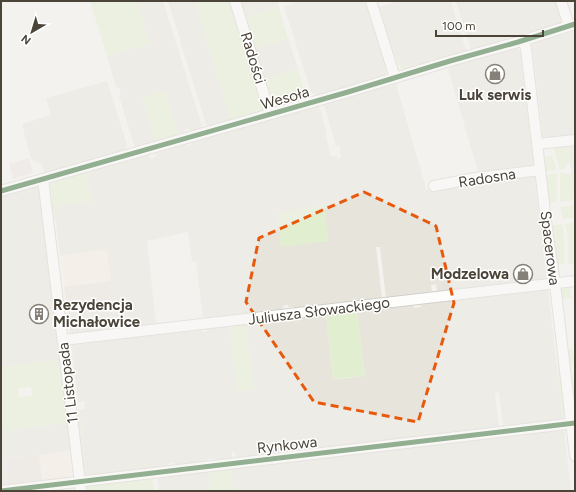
<svg xmlns="http://www.w3.org/2000/svg" width="576" height="492" viewBox="0 0 576 492" font-family="Figtree,sans-serif">
	<style>
		.residential { fill: #e7e4dc }
		.commercial { fill: #f3ebdf }
		.industrial { fill: #e6e2de }
		.green { fill: #e1eecf; fill-rule: evenodd }
		.parking { fill: #e6e3df }
		.lines { fill: none; stroke-linecap: round; stroke-linejoin: round }
		.minor-casing { stroke: #d2d0cb; stroke-width: 12 }
		.minor { stroke: #fdfdfc; stroke-width: 10 }
		.cycleway-casing { stroke: #fff; stroke-width: 8 }
		.cycleway { stroke: #1b5e20; stroke-width: 5 }
		.marked { fill: none; stroke: #e8590c; stroke-width: 3; stroke-dasharray: 8 5; stroke-linejoin: round }
		.labels { text-anchor: middle; dominant-baseline: central; stroke-width: 3; stroke-linejoin: round; paint-order: stroke }
		.street-label { font-size: 15px; fill: #4b4439; stroke: #fff }
		.poi-label { font-size: 15px; font-weight: bold; fill: #4b4439; stroke: #fff }
	</style>
	<rect width="100%" height="100%" fill="#f4f2ee"/>
	<path class="residential" d="M136,1h27l39,125 -1,3 -9,3 -3,-3 -5,1 -1,4 -5,2 -13,-44 -22,6 13,44 -21,6 -16,-52 2,-2 -2,-6 -3,-1 -9,-31 42,-12z
		M168,1h27l36,120 -23,6 -2,-3z
		M239,1h38l2,7 -34,10z
		M299,1h66l2,8 2,1 18,59 -2,5 -1,2 -10,4 -3,-2 -4,1v3l-8,1 -42,13 -6,-4 -27,-86z
		M400,1h51l15,50 -31,9 -2,-2 -5,2 -1,2 -20,5 -11,-7 -17,-53z
		M456,1h102l6,21 -34,11 -2,-1 -5,1 -1,2 -3,1 -1,-2h-2l-10,3 1,3 -35,10 -2,-3z
		M575,30v105l-30,3 -2,-1 -11,-92 3,-3 32,-9z
		M288,38l10,31 -35,10 -9,-30z
		M514,48l6,2 14,118 -55,7 -31,-106 6,-2 1,-3z
		M107,81l20,64 -4,6 -77,22 -3,-2h1l-2,-6 -11,-6 -9,-35 29,-9 -5,-17z
		M396,84l29,101 1,5 108,-17 13,107 -110,12 -1,-8 -5,1 1,6 -2,2 -44,5 -6,-51h-4l6,51 -72,9 -1,-3h-2l-2,1v3l-11,1 -1,-2h-5v-2h-2l-3,1 -1,5 -32,3 -1,-1 -28,3h-5l-3,1 -10,1 -7,-57 -4,1 -4,-30 -41,9 9,84 -35,4v-1h-5v2l-43,4 -3,-1 -4,-33 22,-4 2,2 1,5 2,2 20,-3 -6,-52 -47,6 -6,-50 39,-5 -8,-28 4,-2v-1h6l2,-1v-1l13,-4 1,1 5,-1v-2l7,-2 1,2 7,-2 -1,-2 18,-5 2,6 6,-2v-4l30,-9 1,2 4,-1 1,-5 15,-4 1,2 110,-32 3,5 6,24 -1,1 5,21 6,-1v3l4,-1 -1,-12h-4l-12,-41z
		M575,144v68l-4,-37v-8l-1,-1 -2,-21z
		M40,187l13,115h-1l8,58 -59,7v-172l19,-6z
		M548,289l15,130 -59,7 -1,-1 -4,-33 -4,1 4,33 -63,9 -78,8 -122,15 -1,-6h-3v6l-19,2v-2l-5,1v2l-34,4v-3l-6,1v2l-10,2 -72,8 -7,-65 6,-2 -1,-7 -6,1 -7,-58 34,-4 2,1h3l1,-2 49,-6 1,1h8l4,-1 1,-1 12,-2 1,2 5,-1 1,-1 8,-1 1,3h4l1,-4 23,-3 7,65 16,-1 -7,-65 80,-9 7,64 15,-1 17,-2 -8,-65 2,2 5,-1v-2l25,-3 2,1 4,-1 2,-1 15,-2 2,4 7,-1v-4l63,-6 3,-1z
		M1,404l3,27 63,-8 4,28 -64,8 4,27 -10,1z
		M564,428l7,63h-338l-3,-24 43,-5 1,2h3l1,-2 127,-14 1,1 3,-3h4l1,1h4l1,-2z
		M209,471l2,20h-52l-1,-12 2,-2z"/>
	<path class="commercial" d="M107,249l4,32 -46,6 -5,-31z
		M71,451l2,21 -4,7 -27,3 -3,-27z"/>
	<path class="industrial" d="M111,281l2,21 -20,3 -2,-2 -1,-5 -2,-2 -22,4 -2,-13z
		M39,455l3,25 -32,4 -3,-25z"/>
	<path class="green" d="M90,1h46l14,43 -43,12z
		M195,1h36l36,109 -36,11z
		M279,8l9,30 -34,11 -9,-31z
		M387,33l9,27 11,7 20,-5 1,-2 5,-2 2,2 30,-9v-5l2,6 -63,17c-12,-5 -14,-24 -18,-35z
		M298,69l9,30 -29,8 -7,-3 -8,-25z
		M165,91l13,44 -22,7 -13,-44z
		M553,145h15l2,18 -3,1 -3,5 -4,1c-2,-9 -6,-16 -7,-25z
		M552,156l3,8 1,6 -10,1 -2,-1 -2,-12h2v-1z
		M84,171l9,30 -39,5 1,13h-2l-2,-20 1,-1v-4h-2v-6l-1,-4 9,-3 -1,-2z
		M557,173v29l-6,1 -3,-1 -3,-25 2,-2z
		M560,173h5l6,2 3,25 -14,2z
		M324,205l5,36 -48,6 -4,-33z
		M574,205l1,6h-2l1,7 -11,1 -3,-12z
		M574,223v3h1v37l-7,1c-2,-14 2,-27 -3,-40z
		M562,224c4,13 1,26 3,40l-9,1 -5,-38 3,-2z
		M569,284l2,14 -8,1v-1h-2c0,-8 1,-11 8,-14z
		M359,310v3l-2,-2 8,65 -32,3 -7,-64 -22,2v-1l34,-5 1,2h4l1,-1z
		M238,323l8,1 8,65 -17,2 -7,-66c3,2 5,2 8,0z
		M572,349c4,12 0,11 0,21 0,5 2,8 3,13 1,8 0,20 0,28l-1,1 -8,-62z
		M60,360h1l4,26h-2l1,5h1l4,35 -1,1 -1,-4 -63,8 -3,-27v-37zM31,387l1,9 -13,1 -1,-9z
		M557,372h3l5,43 -2,4z
		M79,410l7,65 -3,-4 -6,-56 2,-3z
		M230,467l3,24h-22l-2,-20z
		M152,477l3,14h-69v-2l2,-3 29,-3h1v-2z"/>
	<path class="parking" d="M29,158l4,15 -20,6 -4,-15z"/>
	<g class="lines">
		<defs>
			<path id="minor" d="M235,1l35,113
				M371,1l24,77
				M561,1l8,25
				M523,40l3,9 21,180 8,55 20,172
				M537,144l38,-4
				M43,179l1,8 37,304
				M434,186l41,-8 65,-8
				M1,191l347,-99 102,-31 68,-19 57,-18
				M63,340l512,-59
				M1,491l574,-68"/>
		</defs>
		<use href="#minor" class="minor-casing"/>
		<use href="#minor" class="minor"/>
		<defs>
			<path id="cycleway" d="M1,191l347,-99 102,-31 68,-19 57,-18
				M1,491l574,-68"/>
		</defs>
		<use href="#cycleway" class="cycleway-casing"/>
		<use href="#cycleway" class="cycleway"/>
	</g>
	<path d="M0 0H576V492H0ZM364,192l72,34 18,77 -36,119 -104,-20 -68,-100 13,-64z" fill="#f4f2ee" fill-opacity=".55" fill-rule="evenodd"/>
	<path class="marked" d="M364,192l72,34 18,77 -36,119 -104,-20 -68,-100 13,-64z"/>
	<defs>
		<symbol id="shop-ring" viewBox="-11 -11 22 22"><circle r="9.5" fill="#fff" stroke="#868178" stroke-width="1.5"/><path d="M-5-2.5h2.3a2.7 3.5 0 0 1 5.4 0H5L5.5 6h-11ZM-1.5-2.5h3a1.5 2.3 0 0 0-3 0Z" fill="#868178"/></symbol>
		<symbol id="building-ring" viewBox="-11 -11 22 22"><circle r="9.5" fill="#fff" stroke="#868178" stroke-width="1.5"/><path d="M-4-6H4V6H1V3H-1V6H-4ZM-2.5-4.3h1.7v1.8h-1.7ZM.8-4.3h1.7v1.8H.8ZM-2.5-1h1.7V.8h-1.7ZM.8-1h1.7V.8H.8Z" fill="#868178"/></symbol>
	</defs>
	<g fill-rule="evenodd">
		<use href="#shop-ring" x="484" y="63" width="22" height="22"/>
		<use href="#shop-ring" x="512" y="263" width="22" height="22"/>
		<use href="#building-ring" x="28" y="303" width="22" height="22"/>
	</g>
	<g class="labels">
		<g class="street-label">
			<text transform="translate(253 58) rotate(73)">Radości</text>
			<text transform="translate(285 98) rotate(-16)">Wesoła</text>
			<text transform="translate(487 178) rotate(-9)">Radosna</text>
			<text transform="translate(550 248) rotate(83)">Spacerowa</text>
			<text transform="translate(319 311) rotate(-7)">Juliusza Słowackiego</text>
			<text transform="translate(68 383) rotate(-97)">11 Listopada</text>
			<text transform="translate(287 445) rotate(-6)">Rynkowa</text>
		</g>
		<g class="poi-label">
			<text x="495" y="95">Luk serwis</text>
			<text x="509" y="274" text-anchor="end">Modzelowa</text>
			<text x="53" y="305" text-anchor="start">Rezydencja<tspan x="53" dy="17">Michałowice</tspan></text>
		</g>
	</g>
	<rect width="576" height="492" fill="none" stroke="#4b4439" stroke-width="4"/>
	<g transform="translate(32 32) rotate(218)" stroke="#ffffff" stroke-width="3" paint-order="stroke">
	<path d="M0-3L7 15L0 10L-7 15Z" fill="#4b4439"/>
	<text y="-6" font-size="11" font-weight="bold" text-anchor="middle" fill="#4b4439">N</text>
	</g>
	<path d="M436 30v6h107v-6" fill="none" stroke="#4b4439" stroke-width="2"/>
	<text x="442" y="30" font-size="12" fill="#4b4439" stroke="#ffffff" stroke-width="3" paint-order="stroke">100 m</text>
</svg>
